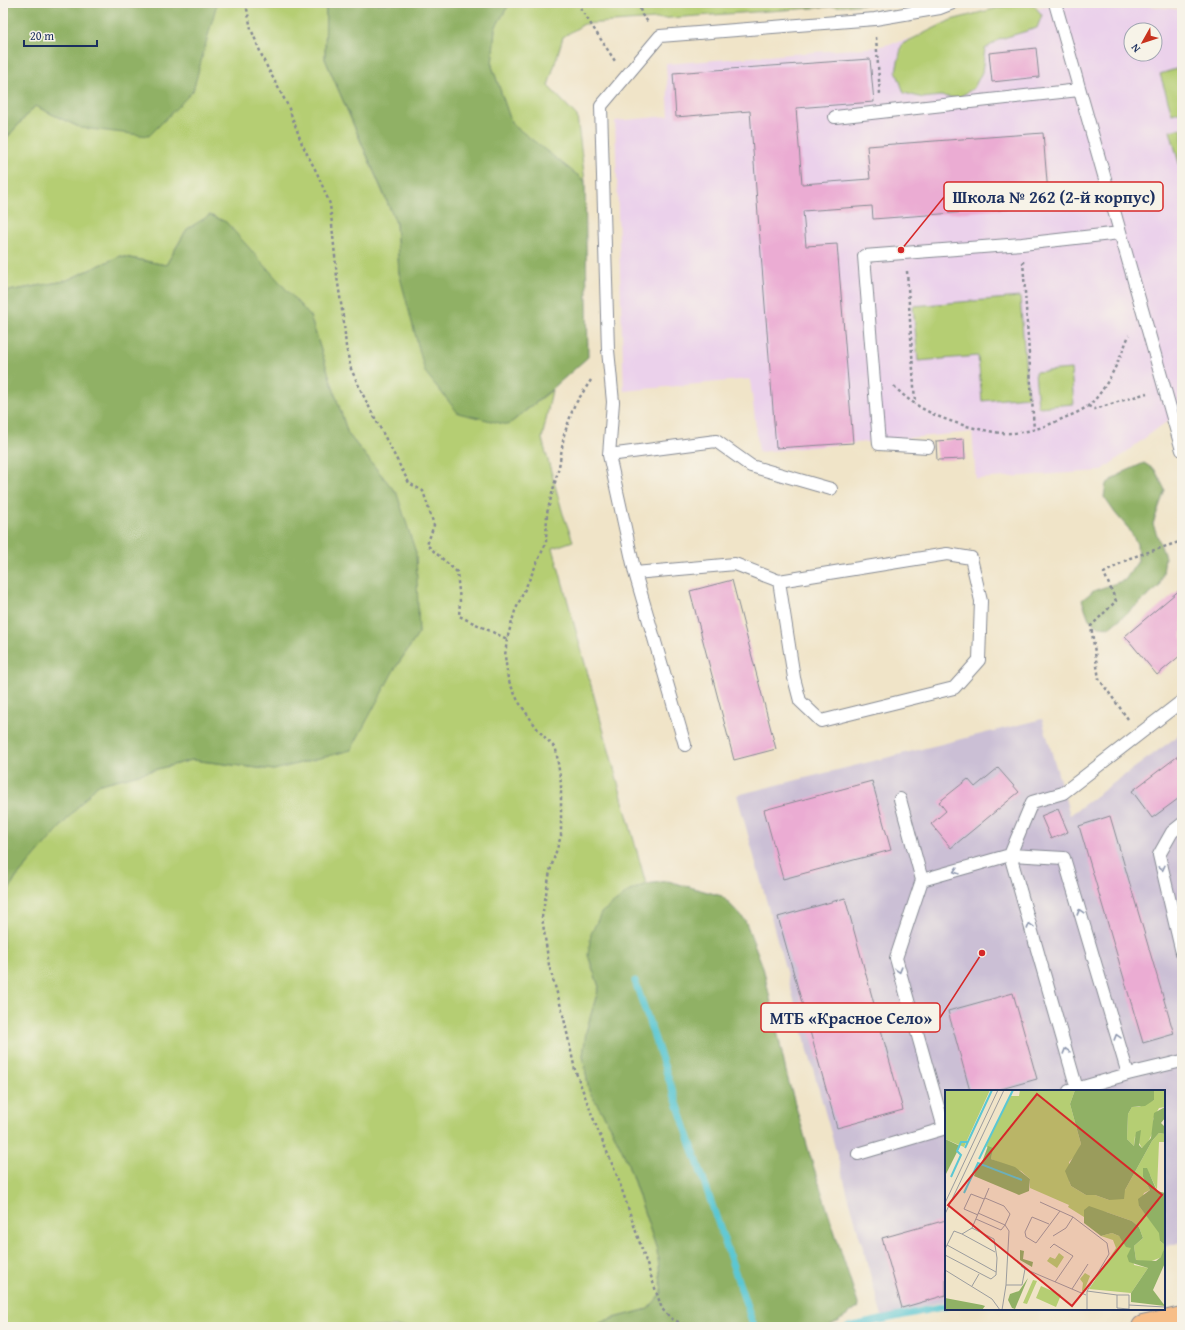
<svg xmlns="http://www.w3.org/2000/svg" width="1185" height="1330" viewBox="0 0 1185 1330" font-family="'Gentium Book Plus',serif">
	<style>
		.built { fill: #ebd1eb; fill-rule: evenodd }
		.industrial { fill: #cbbfd5 }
		.green { fill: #b5ce73; stroke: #687e68 }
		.forest { fill: #90b165; stroke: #567062 }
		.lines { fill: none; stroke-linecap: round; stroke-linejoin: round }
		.stream { stroke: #5bc7d3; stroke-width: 7 }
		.building { fill: #ebacd3 }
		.lane-casing { stroke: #868a93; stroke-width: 14 }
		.highway-casing { stroke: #868a93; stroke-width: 24 }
		.path { stroke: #868a93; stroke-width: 2.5; stroke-dasharray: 3 3; stroke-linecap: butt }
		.lane { stroke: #fff; stroke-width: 12 }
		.highway { stroke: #f7be88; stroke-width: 22 }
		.oneway { stroke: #8d97ae }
		.inset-river { fill: none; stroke: #5bc7d3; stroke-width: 2 }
		.inset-road { fill: none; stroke: #9b9c9e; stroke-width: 1 }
		.view { fill: #d62828; fill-opacity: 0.15; stroke: #d62828; stroke-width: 2 }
		.inset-edge { fill: none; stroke: #1b2f5e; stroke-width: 2 }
		.leader { fill: none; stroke: #d62828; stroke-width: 1.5 }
		.callout-dot { fill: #d62828; stroke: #f7f3e8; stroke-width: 1.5 }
		.callout { fill: #f7f3e8; stroke: #d62828; stroke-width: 1.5 }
		.callout-label { font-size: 17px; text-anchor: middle; font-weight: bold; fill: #1b2f5e }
	</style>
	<rect width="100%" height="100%" fill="#f7f3e8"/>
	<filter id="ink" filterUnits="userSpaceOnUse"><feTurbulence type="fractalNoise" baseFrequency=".025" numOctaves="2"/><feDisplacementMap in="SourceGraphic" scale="8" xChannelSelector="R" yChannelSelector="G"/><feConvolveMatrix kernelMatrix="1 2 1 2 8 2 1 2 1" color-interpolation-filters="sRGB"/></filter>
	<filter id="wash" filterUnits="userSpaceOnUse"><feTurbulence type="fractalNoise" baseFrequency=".012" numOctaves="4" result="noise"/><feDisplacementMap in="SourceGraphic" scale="16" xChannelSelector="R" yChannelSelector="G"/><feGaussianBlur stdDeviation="0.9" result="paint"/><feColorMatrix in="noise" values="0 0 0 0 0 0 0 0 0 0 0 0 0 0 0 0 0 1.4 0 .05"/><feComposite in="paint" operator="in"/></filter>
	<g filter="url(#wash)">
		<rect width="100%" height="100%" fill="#f0e4c8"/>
		<path class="built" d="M1061,3h66l55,7v400l-81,61 -125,8 -4,-47 -213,20 -9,-73 -126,12 -9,-270 54,-5 -3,-52 211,-17zM1131,30h24v24h-24z"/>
		<path class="industrial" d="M1042,719l28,96 112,-82v509l-18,5v-156h-218v210l-64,16 -145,-522z"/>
		<path class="green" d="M217,3h109l-1,56 71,164 3,50 109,152 44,-35 -10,49 21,75 10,27 -20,7 93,336 -18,8 -40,63 11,32 -13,45 -3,24 6,35 22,36 16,34 30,89 5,43 -14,16 -41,11 -16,7h-588v-427l13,-22 80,-93 96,-25 82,10 120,-100 25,-37 -22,-139 -49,-60 -38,-118 -123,-87 -21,36 -46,-9 -55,25 -62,11 1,-151 31,-35 46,22 134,-122z
			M510,3h373l-299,21 -21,13 -15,49 29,30 8,65 -73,-56 -20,-59 3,-38z
			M1017,3h15l10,12 -5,13 -37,11 -15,10 -3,23 -8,16 -16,10 -18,-2 -17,2 -19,-5 -8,-22 6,-27 49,-24z
			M1182,67v44l-10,3 -12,-40z
			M1182,128v46l-12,-43z
			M1020,297l8,100 -46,4 -4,-45 -60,5 -5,-55z
			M1071,369l3,35 -36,3 -3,-35z"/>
		<path class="forest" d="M3,3h214l-24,88 -44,45 -68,-8 -46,-22 -31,35 -1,3z
			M326,3h184l-15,25 -3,38 20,58 73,57 3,176 -37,33 -43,35 -50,-12 -33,-41 -26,-99 -3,-51 -71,-163z
			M210,215l16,7 84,94 38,118 49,60 19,59 3,80 -25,37 -43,80 -77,20 -82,-10 -95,25 -81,93 -13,22v-608l62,-11 55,-25 46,9 21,-36z
			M1144,463l11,7 10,20 -12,34 12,33 -2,17 -4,13 -49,40 -14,-1 -7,-7 -7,-19 11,-9 32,-11 13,-19 -1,-17 -8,-15 -14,-16 -11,-16 2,-13 18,-12z
			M668,881l54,15 23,24 18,47 24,109 25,86 47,145 -14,10 -17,10h-237l16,-7 41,-11 14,-16 -5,-43 -30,-89 -16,-34 -22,-36 -6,-35 3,-24 13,-45 -11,-32 3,-21 10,-21 27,-21 18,-8z"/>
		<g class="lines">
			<path class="stream" d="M635,981l119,346
				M848,1327l98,-21"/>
		</g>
		<g id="blocks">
			<path class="building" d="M1036,48l3,29 -47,5 -3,-29z
				M870,59l4,43 -78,6 6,76 68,-5 -3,-33 176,-13 6,73 -176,13 -1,-13 -69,5 3,35 31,-2 16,199 -77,5 -26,-337 -74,6 -3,-44z
				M964,439l1,20 -28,1 -1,-19z
				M732,580l44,169 -42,11 -44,-169z
				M1182,588v66l-25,21 -32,-39z
				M1182,753v43l-30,22 -20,-27z
				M998,768l21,24 -68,56 -20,-24 15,-13 -7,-9 29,-23 7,8z
				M872,781l19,69 -108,29 -19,-69z
				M1058,809l10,23 -17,7 -10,-23z
				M1110,816l64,218 -31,9 -64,-217z
				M845,898l58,212 -66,18 -59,-211z
				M1013,993l24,86 -43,12h-24l-22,-80z
				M946,1220v75l-44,13 -20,-70z"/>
		</g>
	</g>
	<g filter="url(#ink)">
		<use href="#blocks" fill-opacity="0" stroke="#868a93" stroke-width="1"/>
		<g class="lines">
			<defs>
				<path id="lane" d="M1055,3l127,447
					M835,117l244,-27
					M928,447l-49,-3 -15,-188 158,-12 98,-11
					M609,455l107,-14 35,25 80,23
					M635,573l100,-9 44,17 168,-27 24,4 10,43 -2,59 -25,28 -133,33 -21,-20 -6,-23 -15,-97
					M685,745l-50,-172 -26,-118 4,-53 -5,-52 -7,-244 59,-70 215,-17 65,-11 13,-5
					M900,799l22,81
					M1182,824l-10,8 -13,23 23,98
					M1128,1074l-64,-216 -54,-3 22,-53 31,-9 119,-92
					M1069,1091l59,-17 54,-13
					M944,1128l-48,-170 26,-78 88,-25 67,234
					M858,1154l88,-26"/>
				<path id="highway" d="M1143,1327l39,-9"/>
			</defs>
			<use href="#lane" class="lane-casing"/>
			<use href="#highway" class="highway-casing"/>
			<path class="path" d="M249,3l-2,6 4,20 13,32 24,45 14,38 15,29 13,31 7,73 7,46 2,24 5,22 14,30 44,84 14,8 11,34 -7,20 30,27 3,29 -1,15 48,23
				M577,3l38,58
				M638,3l4,12 7,8
				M876,37l4,57
				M1023,261l11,169
				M907,271l8,132
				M591,380l-17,26 -10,29 -5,32 -12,46 -1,30 -31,68 -8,28 -2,17 3,23 10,22 21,30 17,18 5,35v52l-11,35 -8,46 7,48 14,49 12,56 22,58 21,50 44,131 10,10 17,8
				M894,386c22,24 53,36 85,43 10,2 22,5 33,4 19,-1 35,-7 52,-15 8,-3 17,-7 24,-12 18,-14 33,-50 41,-71
				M1088,406l7,3 52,-16
				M1128,719l-29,-40 -8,-53 25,-25 -12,-28 26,-15 52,-17"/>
			<use href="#lane" class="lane"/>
			<use href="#highway" class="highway"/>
		</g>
		<defs><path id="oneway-chevron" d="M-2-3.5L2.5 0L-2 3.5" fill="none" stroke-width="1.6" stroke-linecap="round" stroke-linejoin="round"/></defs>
		<g class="oneway">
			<use href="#oneway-chevron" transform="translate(1162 868) rotate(77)"/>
			<use href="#oneway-chevron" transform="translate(956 871) rotate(164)"/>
			<use href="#oneway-chevron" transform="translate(1080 912) rotate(-106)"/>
			<use href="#oneway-chevron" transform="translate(1030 926) rotate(-106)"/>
			<use href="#oneway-chevron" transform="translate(899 970) rotate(74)"/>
			<use href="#oneway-chevron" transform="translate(1117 1037) rotate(-106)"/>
			<use href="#oneway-chevron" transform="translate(1066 1051) rotate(-106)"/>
		</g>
	</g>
	<g transform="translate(945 1090)">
		<rect width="220" height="220" fill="#f0e4c8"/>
		<path d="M0,0h45l-26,57 -19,-8zM75,0h55l-5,14 11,40 -5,11 -7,7v19l2,5 15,9h9l14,5 16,-10 27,-49 7,-8 6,1v8h-6l-2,48 -7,-15 -7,2 7,13 -6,3 -5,13 21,27v8l5,4 -3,12 -13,5 -13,-2 -2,-14 9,-8 -4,-11 -7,-6 -26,-9 -22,-2v7l-16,-10 1,-2 -39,-17v-9l-9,-8 -30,-12 1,-7 -6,-6 20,-42 5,-8h8zM209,0h11v17l-6,1 -6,11 1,11 -8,16 -4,2 -7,-12 -1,10 -7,-7 1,-25 4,-7h7l15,-7zM167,143l7,3 12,12 3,17 14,3 -17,25 -42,-4 27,-41 -3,-8 -12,-4zM114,163l5,4 -7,11 -10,-7 3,-4 5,2zM140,183l5,3 -6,15h-2l1,-8 -3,-4zM88,190l4,1 -10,23 -4,-1zM96,196l20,9 -5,12 -20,-9z" fill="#b5ce73"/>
		<path d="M130,0h79v10l-9,6 -13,1 -4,7 -1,25 7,7 2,-14 5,-2 -2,15 3,3 9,-10 3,-25 11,-6v11l-4,5 4,4v7l-6,-1 -7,8 -27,49 -1,9 -15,1 -14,-5h-9l-15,-9 -6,-15 16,-27 -11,-40zM0,49l15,7 -15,30zM43,56l5,2 -2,11 24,8 15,12 -1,12 -10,4 -45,-19 2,-8 6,-6zM198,78h4l10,23 8,2v52l-5,-4 -1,-8 -20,-27 -1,-7 12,-9 -7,-13zM144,116l43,15 7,6 4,11 -9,8 2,14 20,1 5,-4 4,-11v17l-12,27 12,16 -34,-4v-9l17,-25 -19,-6 -2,-6 4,-8 -5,-1 -7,-11 -7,-3 -11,3 -17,-13v-13zM75,160l4,1 -1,8 10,3 -1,5 -12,-7zM83,188l-13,31 -3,-1 -4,-8 2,-6 9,-3zM0,208l37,7 3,1 -3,4h-37z" fill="#90b165"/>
		<path class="inset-river" d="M20,58l27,-58M34,69l34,-69M6,87l10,-22 -4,-4 4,-9h6M19,103l14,-30 44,17"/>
		<path class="inset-road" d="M95,112l33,15 34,26 2,11 -22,37v19M0,113l53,-113M33,123l27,12 5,-11 -6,-8 -19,-8M0,124l59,-124M33,125l-14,-6 7,-15 13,5M31,129l25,11 4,-5 4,6 -3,54 -4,25M104,134l-17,-7 -7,15 1,5 10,6 24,-32M27,138l17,-40M17,144l33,18M108,146l13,-8 7,-11M2,155l49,27M105,158l4,-4 19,12 -18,26M0,159l9,-18 8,3 10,-6 22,11 3,19 -1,17 -5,4 -4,-2 -42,-22M80,179l61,26M0,180l47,29 8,11M61,195h16l3,-16 -4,-3M27,196l7,-12M127,199l16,-25M142,201l30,4M172,205h12v14l-12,-1zM184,215l36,2"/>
		<path class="view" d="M92,4l125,101 -90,111 -124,-101z"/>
		<rect width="220" height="220" class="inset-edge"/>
	</g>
	<path class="leader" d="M901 250L944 197M982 953L940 1018"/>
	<g class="callout-dot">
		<circle cx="901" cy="250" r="4"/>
		<circle cx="982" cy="953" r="4"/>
	</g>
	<g class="callout">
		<rect x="944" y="182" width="219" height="29" rx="4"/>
		<rect x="761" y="1003" width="179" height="29" rx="4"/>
	</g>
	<g class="callout-label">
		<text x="1054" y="203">Школа № 262 (2-й корпус)</text>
		<text x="851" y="1024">МТБ «Красное Село»</text>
	</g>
	<rect width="1185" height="1330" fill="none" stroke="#f7f3e8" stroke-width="16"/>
	<g transform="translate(1143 42) rotate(231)"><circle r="19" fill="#f7f3e8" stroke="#9fa5b1"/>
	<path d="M0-3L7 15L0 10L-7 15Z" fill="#c8321e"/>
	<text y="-6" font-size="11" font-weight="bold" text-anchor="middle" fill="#1b2f5e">N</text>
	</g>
	<path d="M24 40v6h73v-6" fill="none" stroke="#1b2f5e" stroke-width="2"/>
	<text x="30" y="40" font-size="12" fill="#1b2f5e" stroke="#f7f3e8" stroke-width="3" paint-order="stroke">20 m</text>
</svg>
